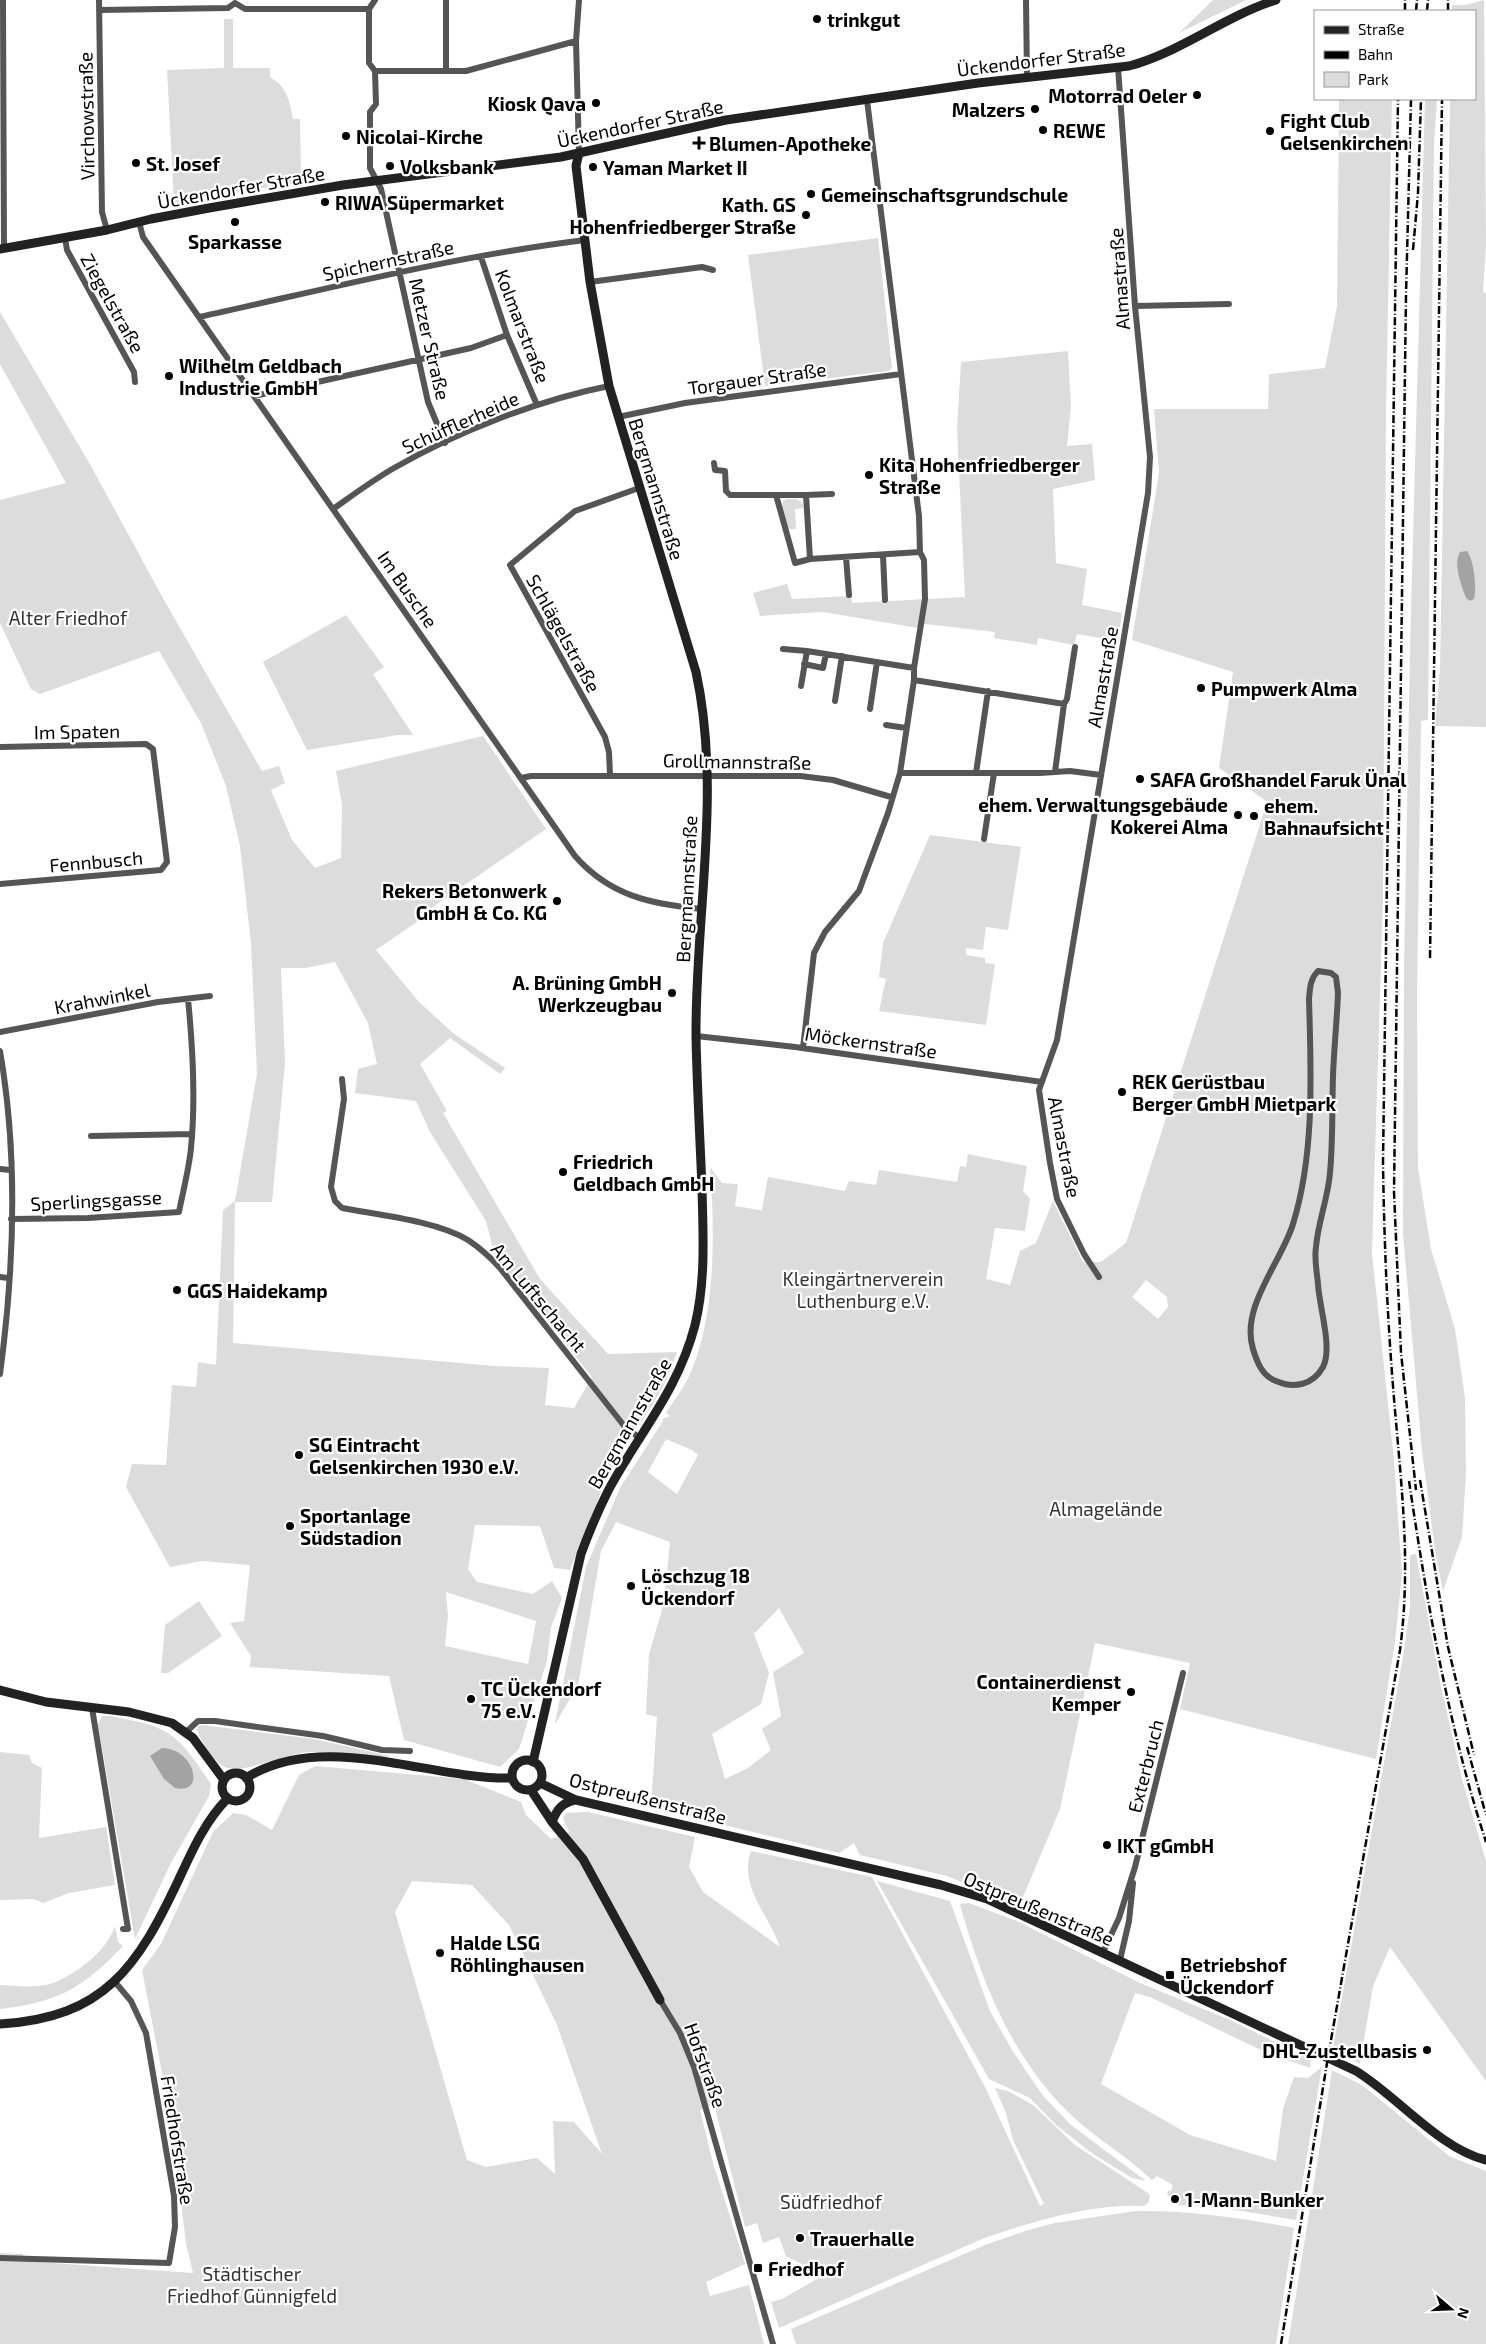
<svg xmlns="http://www.w3.org/2000/svg" width="1486" height="2344" viewBox="0 0 1486 2344" font-family="'Exo 2',sans-serif">
	<style>
		.green { fill: #dcdcdc; fill-rule: evenodd }
		.water { fill: #a3a3a3 }
		.lines { fill: none; stroke-linecap: round; stroke-linejoin: round }
		.street { stroke: #555; stroke-width: 6 }
		.secondary { stroke: #222; stroke-width: 9 }
		.rail { stroke: #000; stroke-width: 2.5; stroke-dasharray: 8 2.5 1 2.5; stroke-linecap: butt }
		.poi-dot { fill: #000; stroke: #fff; stroke-width: 2 }
		.labels { text-anchor: middle; dominant-baseline: central; stroke-width: 4.5; stroke-linejoin: round; paint-order: stroke }
		.poi-label { font-size: 19px; font-weight: bold; fill: #000; stroke: #fff; text-anchor: start }
		.street-label { font-size: 19px; fill: #000; stroke: #fff }
		.park-label { font-size: 19px; fill: #333; stroke: #fff }
	</style>
	<rect width="100%" height="100%" fill="#fff"/>
	<path class="green" d="M1213,0h33l-67,33z
		M1484,0l2,244 -3,48 3,1v434l-51,-1 5,-58 10,-569h25v-88h-23v-6h14z
		M224,19h9v49h37v9c17,10 20,24 23,42h7l1,63 -127,21 -7,-133 57,-2z
		M1339,99h53l-6,314 -3,486 -11,354 22,207 8,114 -7,68 -19,117 -196,-50 10,-46 -95,-20 -35,166 -42,100 -13,-9 -58,-24 -87,-21 -6,-12 -15,10 -188,-46 6,-90 -11,-3 3,-60 15,-51 6,-61 -54,-20 -15,29 -23,134 -23,39 31,-157 34,-79 43,-67 -1,-2 8,-3 -4,-3c8,-13 18,-25 24,-39 26,-58 25,-144 20,-207l12,16 16,1 -3,22 31,5 -4,-1 6,-33 77,14 4,-10 27,4 3,-15 78,12 3,-16 6,1 2,-13 59,12 -4,25 7,8 -5,32 -30,-3 -9,51 24,6 10,-34 16,-8 17,-42 30,61h18l25,-19 138,-431 5,-9 -50,-35 14,-96 -101,-32 27,-167 -5,-64h114l1,-35 56,-6 12,-62zM1146,1280l21,17 1,10 -10,12 -26,-22zM666,1439l26,11 6,5 -21,39 -29,-22zM779,1608l25,45 -31,19 8,44 -19,13 9,21 -23,18 -23,11 -13,-45 49,-30 8,-31 -15,-39z
		M1425,99h12l-3,45 -6,576 -7,1 -4,275 1,172 13,81 24,80 10,69 1,75 -4,64 -19,54 -7,-34 -14,-106 -19,-217 1,-265 6,-321z
		M878,238l14,130 -4,3 -123,15 -17,-131z
		M0,312l91,154 73,134 98,171 17,-5 6,17 -14,7 21,50 23,28 26,-10 1,-54 -6,-33 147,-35 63,93 -113,78 -6,8 -51,35 42,51 35,32 52,35 -5,6 -50,-36 -30,26 27,47 -4,2 97,166 68,75 69,-2 -10,27 -14,25 -44,68 -39,98 -16,-2 -14,-42 -65,-1 -7,44 9,13 56,12 19,-13 10,17 -11,29 -4,34 -28,88 -19,18 -96,-27 -15,-64 -139,-9 1,-11 -21,-33 14,-2 6,-56 -48,-4 -32,6 -44,-80 6,-23 34,1 6,-80 24,2 2,-25 18,3 7,-155 12,-9 22,-127 -6,-131 -11,-97 -14,-60 -25,-63 -42,-72 -119,43 -9,-5 -31,-66v-123l66,-17 -66,-119zM335,962l33,61 9,41 -19,5 -3,24 61,8 14,31 56,89 9,35 97,121 -18,31 -29,-3 4,-37 -55,-2 -261,-23 2,-141h37l13,-139 -4,-95h25zM446,1592l90,29 -8,43 -83,-18 3,-30z
		M1068,351l3,56 -4,39 25,-2 3,36 -42,9 3,74 31,6 -5,36 40,8 -4,28 -41,-7 -3,11 -36,-7 -1,7 -43,-7 1,-6 -70,-8 -7,4 -95,-16 -63,4 -7,-23 34,-9 5,15 59,-3 1,7 113,-6 -8,-168 4,-67z
		M787,499h10l6,5v4l-8,1 1,20h-8l-6,-23 1,-5z
		M346,615l38,52 -11,7 40,61h-15l-91,15 -44,-88z
		M930,835l91,12 -13,83 -22,-3 -3,23 -17,-2v7l19,3v5l10,1 -9,61 -107,-14 7,-32 -7,-2 4,-34z
		M1416,1554l25,132 21,93 24,82v220l-96,-134 -17,39 -13,78 -27,-16 71,-397 6,-44v-52z
		M199,1601l23,35 -54,37h-7l4,-48z
		M102,1716c9,-1 18,2 27,4 47,7 57,28 82,64l-2,12 -38,67 -36,76 -37,-215z
		M202,1725l112,14 76,17c-9,3 -64,-5 -80,-4 -24,1 -63,21 -82,16 -13,-3 -26,-25 -31,-38l1,-4z
		M0,1752l29,3 3,8 10,5 -3,70 67,-11 9,58 -46,8 -26,10 -9,-4 -34,1z
		M315,1766l149,13 57,23 5,13 25,24 18,-7 -6,-14 3,-5 22,-1 107,25 -6,30 14,25 77,55c-10,-31 -42,-60 -29,-96l121,26 113,210 55,119 4,-2 -31,-64 -7,-27 -11,-25 13,3 25,14 42,40 73,48 2,3 -2,7 -4,3c-50,-3 -115,16 -162,33l-203,89 -8,-26 11,-3 42,-24 -38,-19 -7,-19 -16,6 -6,-20 -12,4 -31,-123 -14,6 13,53 32,101 -39,18 4,14 39,-11 15,59h-764v-91l23,1 1,7 169,12 -7,-30 -16,-129 -28,-144 19,-26 52,-112 20,-19 13,2 26,15 27,-55zM412,1881l60,4 37,40 48,100 45,129 -28,-32 -21,-1 2,53 -18,-16 -51,9 -19,-7 -72,-248z
		M877,1881l73,20 40,110 22,39 31,46 28,29 75,56 -14,-3 -39,-24 -37,-29 -26,-27 -41,-19z
		M969,1903l50,19 121,61 90,37 81,40 -1,8 -45,-16 -115,-55 -15,-4 -34,91 89,51 86,26 7,-52 11,-32 14,1 14,-11 -26,153 -79,-13 -38,-2 -2,-1 3,-5 -5,-4 -5,3 -3,-4 1,-3h3l2,-6 -16,-9 -5,4c-26,-25 -59,-43 -85,-69 -56,-55 -87,-133 -107,-207z
		M115,1926l3,16 5,4c-40,42 -64,56 -123,63v-24c18,1 41,4 58,-4 23,-11 49,-31 57,-55z
		M1332,2070l30,15 87,71 37,15v173h-198z
		M1136,2211c54,-1 105,7 158,17l-18,116h-480l-5,-15 194,-84 43,-15 27,-7z"/>
	<path class="water" d="M1467,551c7,9 10,38 7,48l-4,2 -4,-3c-5,-14 -13,-33 -6,-46z
		M162,1748c32,0 45,47 13,40l-11,-9 -14,-23z"/>
	<g class="lines">
		<path class="street" d="M3,0l1,249
			M99,0l3,212 5,18
			M375,0l-6,9v54l6,8 1,33 -6,8v56l11,21 47,213 17,41
			M446,0v71
			M1026,0l1,78
			M99,10l129,-2 7,-5 10,6h124
			M375,71h91l110,-30
			M867,100l52,416 1,36 4,8 1,39 -11,69v12l-14,93
			M579,153l-3,-112 3,-41
			M139,222l4,15 432,619c35,40 76,48 126,53
			M65,238l2,12 67,122 1,10
			M481,257l26,78 30,70
			M590,282l112,-15 11,3
			M1135,306l94,-2
			M199,317c128,-28 256,-61 386,-77
			M254,396l217,-48 36,-13
			M618,417l67,-14 216,-29
			M714,463l1,7 10,1 1,20 4,4h76l4,64
			M776,495l19,68 15,-4 110,-7
			M806,495l26,-1
			M333,509c20,-14 40,-29 61,-41 63,-36 144,-68 215,-82
			M883,555l2,45
			M846,557l3,38
			M783,649l24,2 107,17
			M804,664l19,4 3,-14
			M914,680l150,24
			M801,686l6,-35
			M835,701l7,-45
			M870,709l7,-47
			M886,725l20,3
			M0,747l146,-3 7,5 14,113 -6,8 -161,14
			M1055,772l9,-68 3,-5 8,-52
			M976,773l12,-82
			M610,775l-1,-23 -4,-15 -95,-172 65,-54 64,-23
			M521,778l10,-2h269l33,4 58,17
			M984,839l10,-66
			M1318,971l13,2 5,4 2,16c-1,27 -4,55 -5,83 -1,32 0,65 -3,97 -2,25 -12,49 -14,74 -2,12 1,25 2,37 1,22 15,64 5,83 -10,18 -29,22 -47,14 -14,-5 -19,-19 -23,-32 -13,-42 28,-86 40,-125 22,-71 18,-152 16,-225 1,-11 1,-20 9,-28z
			M0,1032l158,-30 52,-6
			M696,1036l99,11 247,35
			M803,1048l11,-95 11,-21 34,-41 29,-78 12,-40h140l30,-2 31,4
			M0,1051c18,103 14,219 0,323
			M342,1079l2,20 -13,88 4,14 7,7c37,7 95,13 126,32 12,8 23,18 32,28l125,159 16,12
			M91,1136l101,-2
			M0,1169l10,1
			M11,1219l77,-1 91,-6c4,-21 10,-43 12,-64 5,-50 2,-99 -3,-149
			M0,1277l8,1
			M1099,1277l-15,-23 -27,-55 -7,-36 -11,-73 18,-50 91,-547 2,-36 -15,-151 -17,-239
			M92,1708l36,221h-5
			M186,1732l12,-11h17l108,15 59,14 28,1
			M1103,1952l16,-34 16,-51 48,-194
			M1120,1960l9,-39 4,-38
			M660,2000l20,33 14,34 79,277
			M0,2258l169,5 6,-36 -1,-31 -28,-163 -15,-32 -16,-19"/>
		<path class="secondary" d="M0,249l107,-19 44,-11 58,-11 134,-23 218,-28 165,-37 252,-37 151,-17c50,-13 96,-50 147,-66
			M0,1690l46,12 83,10 43,11 21,15 31,42
			M512 1775a15 15 0 1 1 30 0a15 15 0 1 1-30 0Z
			M533,1762l48,-208c8,-22 17,-43 27,-63 31,-58 70,-100 87,-166 11,-45 8,-91 7,-137 -2,-50 -5,-101 -6,-151 -1,-121 26,-245 0,-365l-87,-286 -19,-104 -14,-116 3,-13
			M222 1787a14 14 0 1 1 28 0a14 14 0 1 1-28 0Z
			M246,1778c78,-49 183,2 266,0
			M540,1783l36,17 365,85 46,14 369,172c41,25 84,78 130,89
			M531,1790l21,32 31,37 77,141
			M552,1822c5,-13 10,-19 23,-22
			M0,2024c105,-6 138,-58 179,-145 13,-28 26,-58 49,-81"/>
		<path class="rail" d="M1405,11v-11
			M1416,11l1,-11
			M1427,11l1,-11
			M1448,11v-11
			M1411,99l-5,196 -12,897 7,161 15,137
			M1413,250l5,-57 3,-94
			M1430,958l12,-859
			M1420,1480l28,167 26,108
			M1409,1481c18,121 39,244 77,361
			M1467,1747l19,68
			M1281,2344l47,-287 72,-407c12,-92 0,-173 -7,-264 -6,-75 -9,-149 -10,-224l15,-1063"/>
	</g>
	<g class="poi-dot">
		<circle cx="817" cy="19" r="5"/>
		<circle cx="1197" cy="95" r="5"/>
		<circle cx="596" cy="103" r="5"/>
		<circle cx="1035" cy="109" r="5"/>
		<circle cx="1043" cy="130" r="5"/>
		<circle cx="1270" cy="131" r="5"/>
		<circle cx="346" cy="136" r="5"/>
		<path d="M696.5 135.5h5v5h5v5h-5v5h-5v-5h-5v-5h5z"/>
		<circle cx="136" cy="163" r="5"/>
		<circle cx="390" cy="166" r="5"/>
		<circle cx="593" cy="167" r="5"/>
		<circle cx="811" cy="194" r="5"/>
		<circle cx="325" cy="202" r="5"/>
		<circle cx="806" cy="215" r="5"/>
		<circle cx="235" cy="222" r="5"/>
		<circle cx="169" cy="376" r="5"/>
		<circle cx="869" cy="475" r="5"/>
		<circle cx="1201" cy="688" r="5"/>
		<circle cx="1140" cy="779" r="5"/>
		<circle cx="1238" cy="815" r="5"/>
		<circle cx="1254" cy="816" r="5"/>
		<circle cx="557" cy="901" r="5"/>
		<circle cx="672" cy="993" r="5"/>
		<circle cx="1122" cy="1092" r="5"/>
		<circle cx="563" cy="1172" r="5"/>
		<circle cx="177" cy="1290" r="5"/>
		<circle cx="299" cy="1455" r="5"/>
		<circle cx="290" cy="1526" r="5"/>
		<circle cx="631" cy="1586" r="5"/>
		<circle cx="1131" cy="1692" r="5"/>
		<circle cx="471" cy="1699" r="5"/>
		<circle cx="1107" cy="1845" r="5"/>
		<circle cx="440" cy="1953" r="5"/>
		<rect x="1165" y="1970" width="10" height="10" rx="2.5"/>
		<circle cx="1427" cy="2050" r="5"/>
		<circle cx="1175" cy="2199" r="5"/>
		<circle cx="800" cy="2238" r="5"/>
		<rect x="753" y="2263" width="10" height="10" rx="2.5"/>
	</g>
	<g class="labels">
		<g class="poi-label">
			<text x="827" y="19">trinkgut</text>
			<text x="1187" y="95" text-anchor="end">Motorrad Oeler</text>
			<text x="586" y="103" text-anchor="end">Kiosk Qava</text>
			<text x="1025" y="109" text-anchor="end">Malzers</text>
			<text x="1280" y="120">Fight Club<tspan x="1280" dy="22">Gelsenkirchen</tspan></text>
			<text x="1053" y="130">REWE</text>
			<text x="356" y="136">Nicolai-Kirche</text>
			<text x="709" y="143">Blumen-Apotheke</text>
			<text x="146" y="163">St. Josef</text>
			<text x="400" y="166">Volksbank</text>
			<text x="603" y="167">Yaman Market II</text>
			<text x="821" y="194">Gemeinschaftsgrundschule</text>
			<text x="335" y="202">RIWA Süpermarket</text>
			<text x="796" y="204" text-anchor="end">Kath. GS<tspan x="796" dy="22">Hohenfriedberger Straße</tspan></text>
			<text x="235" y="241" text-anchor="middle">Sparkasse</text>
			<text x="179" y="365">Wilhelm Geldbach<tspan x="179" dy="22">Industrie GmbH</tspan></text>
			<text x="879" y="464">Kita Hohenfriedberger<tspan x="879" dy="22">Straße</tspan></text>
			<text x="1211" y="688">Pumpwerk Alma</text>
			<text x="1150" y="779">SAFA Großhandel Faruk Ünal</text>
			<text x="1228" y="804" text-anchor="end">ehem. Verwaltungsgebäude<tspan x="1228" dy="22">Kokerei Alma</tspan></text>
			<text x="1264" y="805">ehem.<tspan x="1264" dy="22">Bahnaufsicht</tspan></text>
			<text x="547" y="890" text-anchor="end">Rekers Betonwerk<tspan x="547" dy="22">GmbH &amp; Co. KG</tspan></text>
			<text x="662" y="982" text-anchor="end">A. Brüning GmbH<tspan x="662" dy="22">Werkzeugbau</tspan></text>
			<text x="1132" y="1081">REK Gerüstbau<tspan x="1132" dy="22">Berger GmbH Mietpark</tspan></text>
			<text x="573" y="1161">Friedrich<tspan x="573" dy="22">Geldbach GmbH</tspan></text>
			<text x="187" y="1290">GGS Haidekamp</text>
			<text x="309" y="1444">SG Eintracht<tspan x="309" dy="22">Gelsenkirchen 1930 e.V.</tspan></text>
			<text x="300" y="1515">Sportanlage<tspan x="300" dy="22">Südstadion</tspan></text>
			<text x="641" y="1575">Löschzug 18<tspan x="641" dy="22">Ückendorf</tspan></text>
			<text x="1121" y="1681" text-anchor="end">Containerdienst<tspan x="1121" dy="22">Kemper</tspan></text>
			<text x="481" y="1688">TC Ückendorf<tspan x="481" dy="22">75 e.V.</tspan></text>
			<text x="1117" y="1845">IKT gGmbH</text>
			<text x="450" y="1942">Halde LSG<tspan x="450" dy="22">Röhlinghausen</tspan></text>
			<text x="1180" y="1964">Betriebshof<tspan x="1180" dy="22">Ückendorf</tspan></text>
			<text x="1417" y="2050" text-anchor="end">DHL-Zustellbasis</text>
			<text x="1185" y="2199">1-Mann-Bunker</text>
			<text x="810" y="2238">Trauerhalle</text>
			<text x="768" y="2268">Friedhof</text>
		</g>
		<g class="street-label">
			<text transform="translate(1041 59) rotate(-7)">Ückendorfer Straße</text>
			<text transform="translate(86 116) rotate(-91)">Virchowstraße</text>
			<text transform="translate(640 123) rotate(-12)">Ückendorfer Straße</text>
			<text transform="translate(241 187) rotate(-10)">Ückendorfer Straße</text>
			<text transform="translate(388 260) rotate(-12)">Spichernstraße</text>
			<text transform="translate(1119 279) rotate(-94)">Almastraße</text>
			<text transform="translate(113 303) rotate(61)">Ziegelstraße</text>
			<text transform="translate(523 326) rotate(69)">Kolmarstraße</text>
			<text transform="translate(430 339) rotate(77)">Metzer Straße</text>
			<text transform="translate(757 378) rotate(-8)">Torgauer Straße</text>
			<text transform="translate(460 422) rotate(-24)">Schüfflerheide</text>
			<text transform="translate(657 489) rotate(73)">Bergmannstraße</text>
			<text transform="translate(408 589) rotate(55)">Im Busche</text>
			<text transform="translate(564 633) rotate(61)">Schlägelstraße</text>
			<text transform="translate(1102 677) rotate(-80)">Almastraße</text>
			<text transform="translate(77 731) rotate(-1)">Im Spaten</text>
			<text transform="translate(737 761) rotate(1)">Grollmannstraße</text>
			<text transform="translate(96 861) rotate(-5)">Fennbusch</text>
			<text transform="translate(686 889) rotate(-87)">Bergmannstraße</text>
			<text transform="translate(102 998) rotate(-11)">Krahwinkel</text>
			<text transform="translate(871 1042) rotate(8)">Möckernstraße</text>
			<text transform="translate(1065 1147) rotate(79)">Almastraße</text>
			<text transform="translate(96 1200) rotate(-3)">Sperlingsgasse</text>
			<text transform="translate(539 1297) rotate(50)">Am Luftschacht</text>
			<text transform="translate(629 1423) rotate(-60)">Bergmannstraße</text>
			<text transform="translate(1145 1766) rotate(-76)">Exterbruch</text>
			<text transform="translate(648 1798) rotate(14)">Ostpreußenstraße</text>
			<text transform="translate(1039 1908) rotate(23)">Ostpreußenstraße</text>
			<text transform="translate(706 2065) rotate(70)">Hofstraße</text>
			<text transform="translate(178 2140) rotate(81)">Friedhofstraße</text>
		</g>
		<g class="park-label">
			<text x="68" y="617">Alter Friedhof</text>
			<text x="863" y="1278">Kleingärtnerverein<tspan x="863" dy="22">Luthenburg e.V.</tspan></text>
			<text x="1106" y="1508">Almagelände</text>
			<text x="831" y="2201">Südfriedhof</text>
			<text x="252" y="2273">Städtischer<tspan x="252" dy="22">Friedhof Günnigfeld</tspan></text>
		</g>
	</g>
	<rect x="1314" y="10" width="162" height="90" fill="#ffffff" stroke="#999999"/>
	<rect x="1324" y="26" width="25" height="8" fill="#222222" stroke="#999999"/>
	<text x="1358" y="35" font-size="15" fill="#000000">Straße</text>
	<rect x="1324" y="51" width="25" height="8" fill="#000000" stroke="#999999"/>
	<text x="1358" y="60" font-size="15" fill="#000000">Bahn</text>
	<rect x="1324" y="72" width="25" height="15" fill="#dcdcdc" stroke="#999999"/>
	<text x="1358" y="85" font-size="15" fill="#000000">Park</text>
	<g transform="translate(1451 2309) rotate(109)" stroke="#ffffff" stroke-width="4" paint-order="stroke">
	<path d="M0-4L9 19L0 12L-9 19Z" fill="#000000"/>
	<text y="-8" font-size="14" font-weight="bold" text-anchor="middle" fill="#000000">N</text>
	</g>
</svg>
